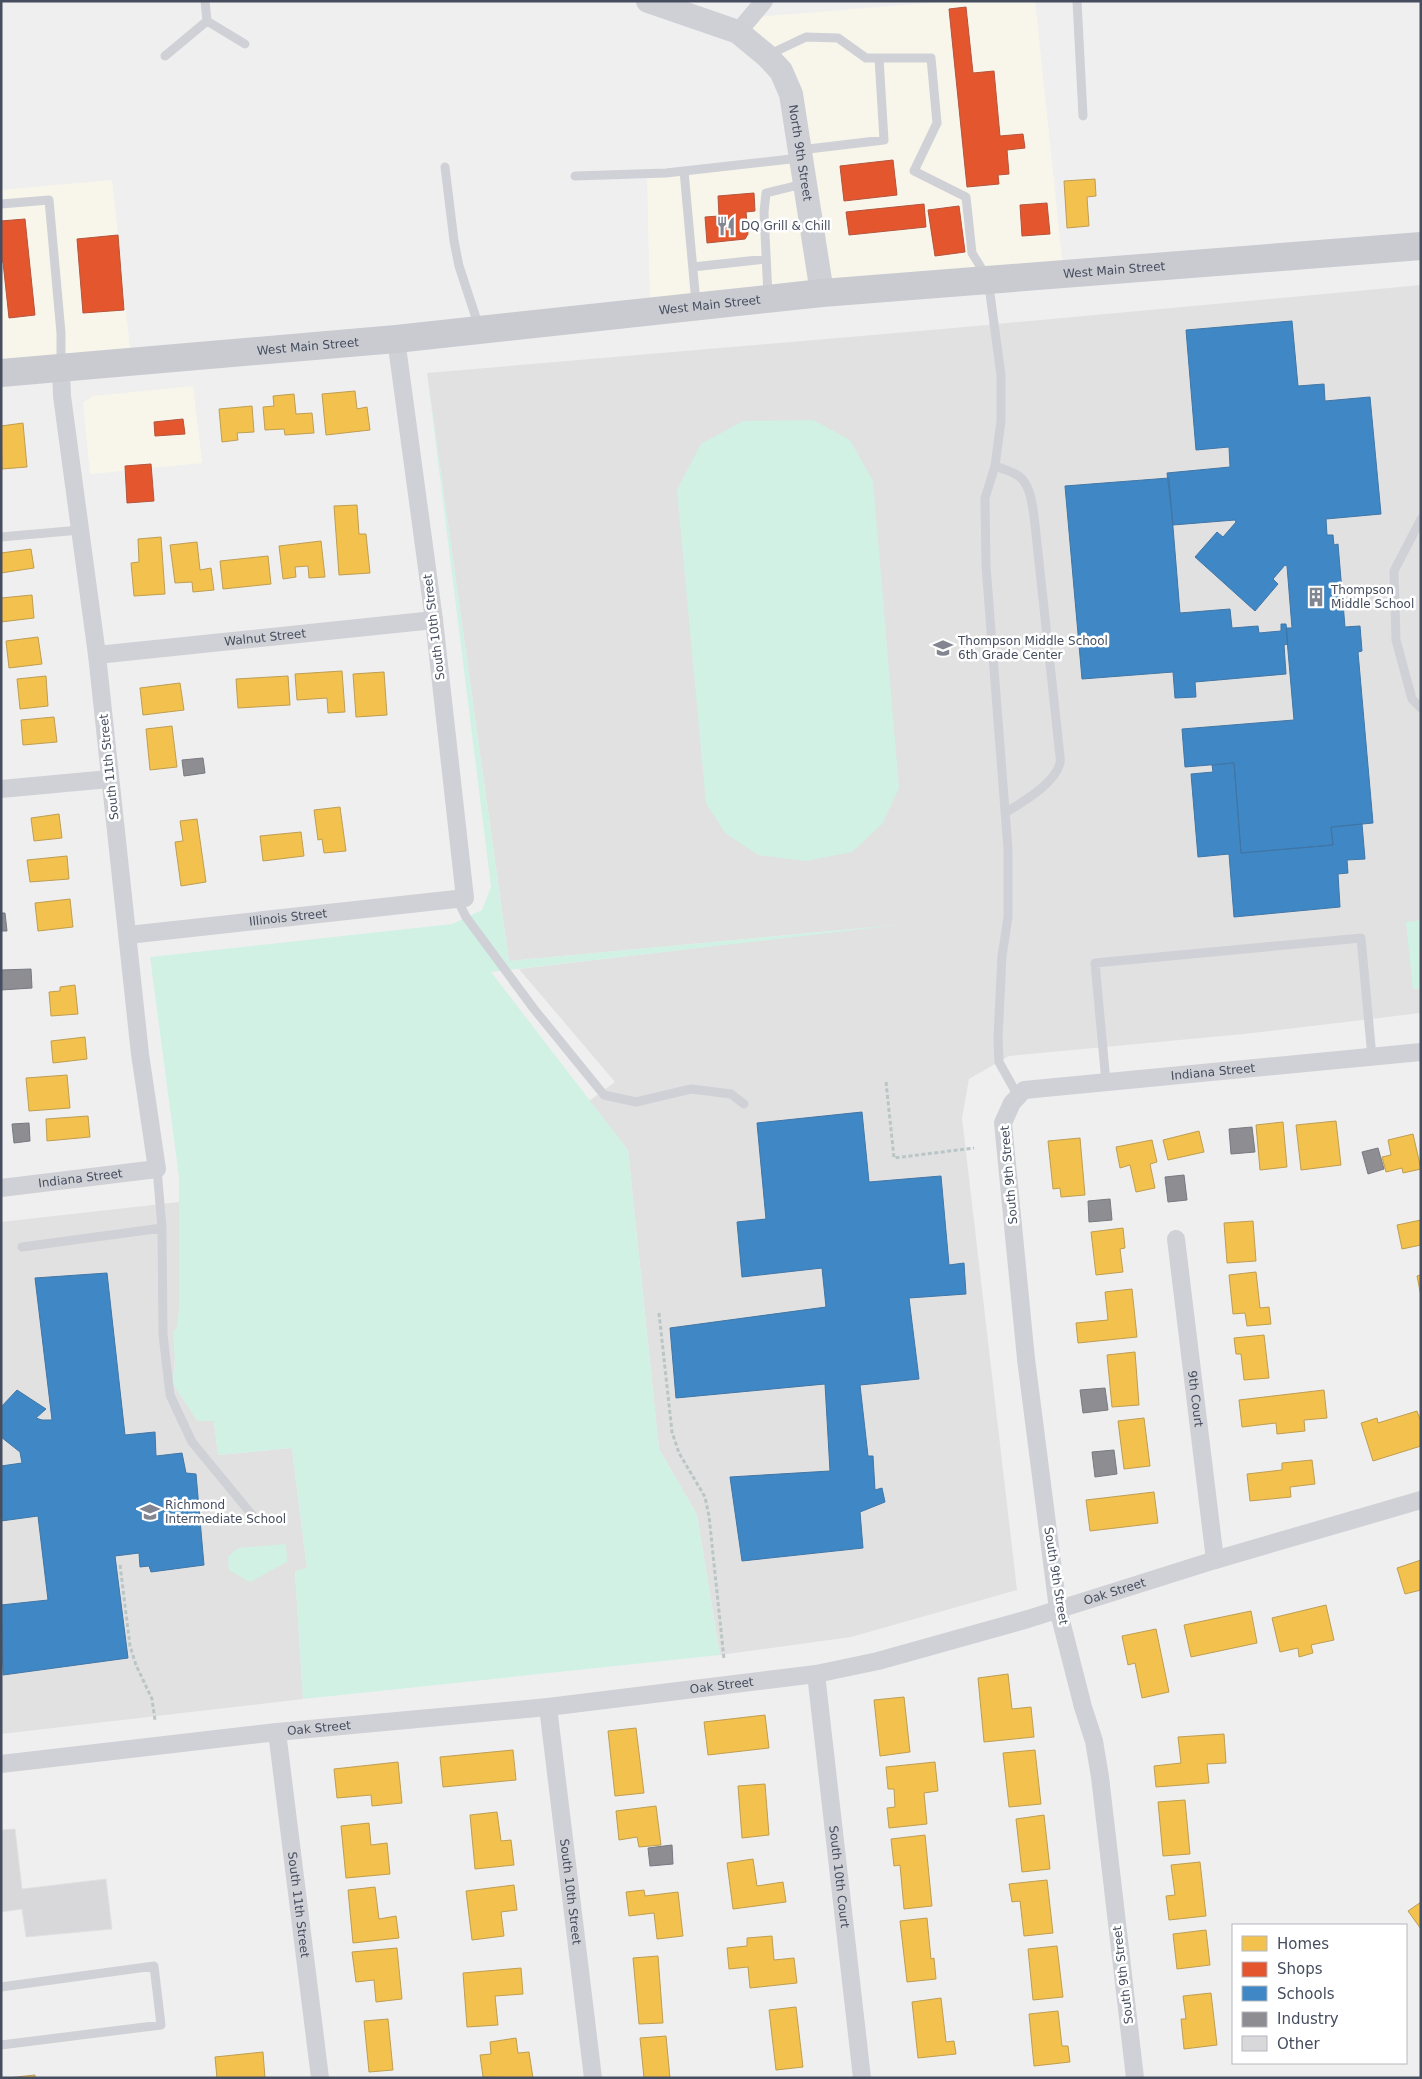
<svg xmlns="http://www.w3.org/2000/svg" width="1422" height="2079" viewBox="0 0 1422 2079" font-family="'DejaVu Sans',sans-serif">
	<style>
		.commercial { fill: #f8f6ea }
		.education { fill: #e1e1e2 }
		.green { fill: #d1f1e5 }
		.homes { fill: #f2c14e; stroke: #be9e53 }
		.shops { fill: #e4572e; stroke: #b4543c }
		.schools { fill: #3f88c5; stroke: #4176a6 }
		.industry { fill: #8d8d92; stroke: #777a82 }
		.building { fill: #d8d8db; stroke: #e1e1e2 }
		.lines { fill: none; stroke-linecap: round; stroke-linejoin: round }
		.path { stroke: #bac6c5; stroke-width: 3; stroke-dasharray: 4 2.5; stroke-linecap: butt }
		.lane { stroke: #d0d1d6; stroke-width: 9 }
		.street { stroke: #d0d1d6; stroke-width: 18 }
		.secondary { stroke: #ced0d6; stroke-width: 24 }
		.primary { stroke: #c9cbd1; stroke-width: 28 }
		.labels { text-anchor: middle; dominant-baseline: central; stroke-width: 5; stroke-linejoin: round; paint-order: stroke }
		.street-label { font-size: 12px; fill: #454d5e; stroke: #fff }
		.poi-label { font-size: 12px; fill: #454d5e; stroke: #fff; text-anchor: start }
	</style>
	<rect width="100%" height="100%" fill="#f0efef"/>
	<path class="commercial" d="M953,1h82l28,267 -238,21 -30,-195 -52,-63 12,-14z
		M795,159l22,129 -167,19 -3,-134z
		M112,180l19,178 -130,11v-179z
		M193,386l9,77 -112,11 -7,-71 10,-7z"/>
	<path class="education" d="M1421,285v728l-177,21 -235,22 -40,23 -7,39 55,472 -166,47 -131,18 -23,-140 -38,-66 -31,-299 -39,-49 26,-19 -96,-113 355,-42 -365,34 -82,-588 527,-45z
		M179,1202v107l-6,75 41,37 4,34 74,-7 15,121 -12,2 8,128 -302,35v-512z"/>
	<path class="green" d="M427,373l82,588 398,-37 -416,48 137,178 31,299 38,66 23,140 -417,44 -8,-128 12,-3 -15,-120 -74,7 -4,-34h-17l-24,-37 2,-20 -2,-34 4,-1 2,-20v-132l-29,-220 302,-33 30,-14 9,-23z
		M813,420l37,20 23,41 26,307 -17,36 -30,28 -46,9 -48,-6 -33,-22 -19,-30 -29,-313 24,-46 42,-23z
		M1421,920v69h-8l-7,-67z
		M286,1544l1,18 -37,20 -21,-12 -1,-13 10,-9z"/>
	<path class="homes" d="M1095,179l1,17 -9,1 2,29 -22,2 -3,-47z
		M355,391l2,18 10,-2 3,23 -44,5 -4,-41z
		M294,394l2,20 16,-1 2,20 -29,2 -1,-6 -19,1 -2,-23 11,-1 -1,-10z
		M252,406l2,26 -17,1 1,7 -16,2 -3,-33z
		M23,423l4,44 -25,2 -1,-43z
		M357,505l2,29h7l4,39 -31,2 -5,-69z
		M161,537l4,57 -31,2 -3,-33 8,-1 -1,-23z
		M321,541l4,36 -16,1 -1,-12 -13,1 1,10 -13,2 -4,-33z
		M197,542l3,28 11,-2 3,22 -21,2 -1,-10 -17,1 -5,-38z
		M31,549l3,19 -33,5v-20z
		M268,556l3,28 -48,5 -3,-28z
		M32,595l2,23 -33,4v-24z
		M38,637l4,27 -33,4 -3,-27z
		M342,671l3,41 -17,1 -1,-15 -30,2 -2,-26z
		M384,672l3,43 -31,2 -3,-43z
		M46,676l2,30 -28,3 -3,-30z
		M288,676l2,29 -52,3 -2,-29z
		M180,683l4,27 -41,5 -3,-27z
		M54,717l3,25 -34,3 -2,-25z
		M172,726l5,41 -27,3 -4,-41z
		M340,807l6,44 -22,2 -2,-14 -4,1 -4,-30z
		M59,814l3,24 -28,3 -3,-23z
		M197,819l9,63 -25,4 -6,-44 8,-1 -3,-20z
		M301,832l3,24 -41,5 -3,-25z
		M67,856l2,23 -39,3 -3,-22z
		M70,899l3,28 -35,4 -3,-28z
		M75,985l3,29 -27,2 -2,-24 11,-1v-4z
		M85,1037l2,22 -34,4 -2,-22z
		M67,1075l3,33 -41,3 -3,-33z
		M88,1116l2,21 -43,4 -1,-22z
		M1336,1121l5,44 -40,5 -5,-45z
		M1283,1122l4,45 -27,3 -4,-45z
		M1199,1131l5,21 -36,8 -5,-20z
		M1413,1134l8,35 -18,4 -1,-5 -16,4 -4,-15 9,-2 -3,-15z
		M1080,1138l5,57 -24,2 -1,-9 -7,1 -5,-48z
		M1152,1140l5,22 -7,2 5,24 -19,4 -6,-27 -10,3 -4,-21z
		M1421,1220v25l-19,4 -5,-24z
		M1253,1221l3,40 -29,2 -3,-40z
		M1123,1228l2,20 -5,1 3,23 -27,3 -5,-43z
		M1256,1272l4,36 9,-1 2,17 -24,2 -2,-13 -12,1 -4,-39z
		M1421,1275v21l-4,-20z
		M1132,1289l5,48 -59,6 -2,-20 32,-3 -3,-28z
		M1264,1335l5,43 -25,2 -3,-26h-5l-2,-16z
		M1135,1352l4,53 -27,2 -5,-52z
		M1324,1390l3,28 -23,2 1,11 -28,3 -1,-11 -34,4 -3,-27z
		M1417,1411l4,11v24l-48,15 -12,-38 16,-5 1,5z
		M1144,1418l6,48 -26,3 -6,-48z
		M1312,1460l3,24 -25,3 1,10 -41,4 -3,-27 35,-4v-7z
		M1154,1492l4,31 -68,8 -4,-31z
		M1421,1560v30l-16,4 -8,-26z
		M1326,1605l8,35 -23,5 2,8 -14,4 -1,-9 -18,4 -8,-34z
		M1251,1611l6,32 -66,14 -7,-32z
		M1156,1629l13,63 -27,6 -7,-35 -7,2 -6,-29z
		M1008,1674l4,35 19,-2 3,30 -50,5 -6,-64z
		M904,1697l6,55 -30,4 -6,-56z
		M765,1715l4,33 -61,7 -4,-33z
		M636,1728l8,65 -29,3 -7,-65z
		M1224,1734l2,29 -19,1 2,19 -53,4 -2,-21 27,-3 -3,-26z
		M513,1750l3,30 -73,7 -3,-30z
		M1035,1750l6,54 -32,3 -6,-54z
		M398,1762l4,41 -30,3 -1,-11 -34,3 -3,-29z
		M935,1762l3,29 -14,2 3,31 -38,4 -2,-20 8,-1 -1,-18h-6l-2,-22z
		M765,1784l4,51 -27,3 -4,-52z
		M1185,1800l5,54 -27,2 -5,-54z
		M656,1806l5,39 -22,2 -2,-10 -18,3 -3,-29z
		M497,1812l4,29 10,-1 3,25 -39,4 -5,-54z
		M1044,1815l6,54 -28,3 -6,-53z
		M369,1823l2,22 16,-2 3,31 -44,4 -5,-52z
		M925,1835l7,71 -28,3 -4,-44 -6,1 -3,-27z
		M753,1859l4,27 26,-4 3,20 -53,7 -6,-46z
		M1200,1862l6,54 -37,4 -3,-24 9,-1 -4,-30z
		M1047,1880l6,53 -29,3 -4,-35 -8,1 -3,-18z
		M514,1885l3,25 -16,2 3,24 -32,4 -6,-49z
		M375,1887l4,32 17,-3 3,22 -46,5 -5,-53z
		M644,1890l1,6 33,-4 5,44 -26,3 -3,-26 -25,3 -3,-24z
		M1421,1902v27l-13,-18z
		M927,1918l4,41 3,-1 2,21 -29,3 -7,-61z
		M1206,1930l4,35 -33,4 -4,-35z
		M772,1936l2,24 20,-2 3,25 -47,5 -2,-21 -19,2 -2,-21 20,-2v-8z
		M1057,1946l6,51 -30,3 -5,-51z
		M397,1948l5,51 -26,3 -2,-22 -18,2 -4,-30z
		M658,1956l5,67 -24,1 -6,-66z
		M521,1968l2,26 -28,2 3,29 -31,2 -4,-54z
		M1211,1993l6,52 -33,4 -3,-30h5l-3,-23z
		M941,1998l5,44 8,-1 2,13 -38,4 -6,-56z
		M796,2007l7,60 -27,3 -7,-60z
		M1058,2011l4,35h6l2,16 -36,4 -5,-52z
		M388,2019l5,51 -24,2 -5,-51z
		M666,2036l4,42h-26l-4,-40z
		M516,2038l2,15 11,-1 4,26 -50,-1 -3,-22 11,-1 -1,-12z
		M263,2052l2,26h-48l-2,-21z
		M35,2075v3h-28z"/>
	<path class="shops" d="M966,7l7,66 21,-2 6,65 23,-2 2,14 -18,2 2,24 -11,1 1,9 -32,3 -18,-178z
		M893,160l4,35 -53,6 -4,-35z
		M754,193l1,18 -9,1 2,22 -3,5 -38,4 -2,-26 14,-1 -1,-20z
		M1047,203l3,31 -28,2 -2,-31z
		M924,204l2,23 -77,8 -3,-23z
		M959,206l6,46 -30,4 -7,-46z
		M25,219l10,96 -26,3 -6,-56h-2v-41z
		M118,235l6,75 -41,3 -6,-74z
		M183,419l2,15 -30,2 -1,-14z
		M151,464l3,37 -27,2 -2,-37z"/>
	<path class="schools" d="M1292,321l6,65 26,-2 1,17 45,-4 11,117 -55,5 1,16h6l1,10 4,-1 7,83 15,-1 2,25 -4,1 15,171 -42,4 2,18 -92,8 -7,-90 -49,4 -3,-38 112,-9 -8,-92h6l-5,-62 -2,-1 -12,14 5,5 -23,27 -60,-54 22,-25 6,5 13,-15 -1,-2 -62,5 -6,-52 63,-6 -1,-20 -33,3 -10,-120z
		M1169,478l11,135 50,-4 2,19 26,-2 1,7 22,-2v-7h5l2,20 -4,1 2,29 -91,8 1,15 -21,1 -2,-26 -91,7 -17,-193z
		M1234,763l7,90 92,-8 -2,-18 31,-3 3,35 -18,1 1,13 -10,1 2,33 -106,10 -5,-63 -31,3 -7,-83 22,-2 -1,-7z
		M862,1112l7,70 72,-6 8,89 15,-2 2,31 -57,4 10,81 -59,6 8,71h5l2,34 7,-2 3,14 -25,10 3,36 -121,13 -12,-84 100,-6 -5,-87 -149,14 -6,-70 156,-21 -4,-39 -80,9 -5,-55 29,-3 -9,-96z
		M107,1273l18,162 30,-3 1,24 26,-3 4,20 10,1 8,91 -53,7 -2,-6 -9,1 -1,-14 -24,3 13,102 -125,17 -2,-70 47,-5 -10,-84 -37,5v-55l21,-3 -2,-11 -19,-15v-30l16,-17 29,19 -10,9 6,2h10l-17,-142z"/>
	<path class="industry" d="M203,758l2,15 -21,3 -2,-16z
		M1,913h4l2,18h-6z
		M31,969l1,19 -31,2v-20z
		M29,1123l1,18 -16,2 -2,-19z
		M1252,1127l3,25 -24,2 -2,-25z
		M1378,1148l6,21 -16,5 -6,-22z
		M1184,1175l3,25 -19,2 -3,-25z
		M1110,1199l2,21 -23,2 -1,-21z
		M1105,1388l3,22 -25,3 -3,-23z
		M1114,1450l3,24 -22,3 -3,-25z
		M672,1845l1,19 -23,2 -2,-18z"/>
	<path class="building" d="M15,1829l7,60 84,-10 6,50 -86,8 -4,-28 -21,3v-82z"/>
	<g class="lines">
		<path class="path" d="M886,1082l8,76 80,-10
			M659,1313l13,119 7,21 26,44 4,19 15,143
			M120,1565l10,81 6,19 16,34 3,21"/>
		<path class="lane" d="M1077,1l6,115
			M207,21l38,23
			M768,55l38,-18 32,1 28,20h65l6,65 -23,48 52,26 6,56 16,26 13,96v46l-6,45 -10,32 1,68 22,283v68l-6,39 -4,82 1,24 19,34
			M165,56l42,-35 -2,-20
			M800,150l84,-10 -5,-82
			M445,167l9,74 5,25 20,61
			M684,171l12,132
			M575,176l91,-3 134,-15
			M1,204l48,-4 12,133v33
			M693,267l73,-8
			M768,296l-4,-84 2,-19 37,-9
			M995,466c8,3 19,6 25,11 12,10 13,34 15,48l24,222c0,5 2,11 1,16 -5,21 -38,39 -55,50
			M1421,519l-27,52 2,69 16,59 9,9
			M1,537l79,-7
			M457,899l9,18 68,92 70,86 32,7 55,-13 40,5 13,10
			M1106,1082l-11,-119 266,-25 11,119
			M162,1228l1,107 7,60 22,47 65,79
			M22,1247l140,-19 -5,-59
			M1,1987l153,-21 7,59 -160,20"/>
		<g class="street">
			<path d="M738,32l26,-31"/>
			<path id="s1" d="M97,655l337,-35"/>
			<path d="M1,789l108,-10"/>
			<path id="s2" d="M128,935l337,-37 -31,-278 -38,-281"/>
			<path id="s3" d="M1,1188l156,-19 -17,-115 -43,-399 -35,-259 -1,-28"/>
			<path id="s4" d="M1176,1239l39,321"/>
			<path id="s5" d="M816,1674l46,404"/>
			<path id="s6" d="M548,1707l45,371"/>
			<path id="s7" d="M277,1732l43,346"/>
			<path id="s8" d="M1,1764l276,-32 271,-25 268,-33 62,-13 150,-42 187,-59 206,-60"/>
			<path id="s9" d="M1135,2078l-35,-301 -6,-36 -11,-34 -25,-98 -32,-250 -23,-236 9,-20 12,-13 397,-38"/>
		</g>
		<path class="secondary" id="s10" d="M648,1l90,31 29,24 14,15 10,23 31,199"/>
		<path class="primary" id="s11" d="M1,373l395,-34 426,-46 599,-47"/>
	</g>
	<defs>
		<symbol id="restaurant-bare" viewBox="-9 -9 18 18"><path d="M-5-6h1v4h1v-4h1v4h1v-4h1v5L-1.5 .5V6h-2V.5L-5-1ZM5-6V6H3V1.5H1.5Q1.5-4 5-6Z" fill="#818691" stroke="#fff" stroke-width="2.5" paint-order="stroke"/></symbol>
		<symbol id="building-bare" viewBox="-9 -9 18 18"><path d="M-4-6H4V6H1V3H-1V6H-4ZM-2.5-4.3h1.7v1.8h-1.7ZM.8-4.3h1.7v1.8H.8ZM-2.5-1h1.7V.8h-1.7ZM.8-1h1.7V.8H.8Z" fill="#818691" stroke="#fff" stroke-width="2.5" paint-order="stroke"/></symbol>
		<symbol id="school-bare" viewBox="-9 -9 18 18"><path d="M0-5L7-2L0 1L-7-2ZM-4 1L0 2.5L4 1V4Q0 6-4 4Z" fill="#818691" stroke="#fff" stroke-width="2.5" paint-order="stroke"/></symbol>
	</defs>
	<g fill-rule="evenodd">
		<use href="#restaurant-bare" x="712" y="212" width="28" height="28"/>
		<use href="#building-bare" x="1302" y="583" width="28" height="28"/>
		<use href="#school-bare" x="929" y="634" width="28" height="28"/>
		<use href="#school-bare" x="136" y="1498" width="28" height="28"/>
	</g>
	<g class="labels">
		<g class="street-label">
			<text stroke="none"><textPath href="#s10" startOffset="238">North 9th Street</textPath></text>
			<text stroke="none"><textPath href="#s11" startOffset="1118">West Main Street</textPath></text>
			<text stroke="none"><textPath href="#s11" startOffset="712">West Main Street</textPath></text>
			<text stroke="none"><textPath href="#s11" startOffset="308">West Main Street</textPath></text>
			<text transform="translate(434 627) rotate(-97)">South 10th Street</text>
			<text stroke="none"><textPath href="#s1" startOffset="169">Walnut Street</textPath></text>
			<text transform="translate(109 767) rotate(-96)">South 11th Street</text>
			<text stroke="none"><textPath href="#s2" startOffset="161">Illinois Street</textPath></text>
			<text stroke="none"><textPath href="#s9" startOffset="1195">Indiana Street</textPath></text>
			<text transform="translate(1009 1175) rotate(-95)">South 9th Street</text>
			<text stroke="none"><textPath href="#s3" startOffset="80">Indiana Street</textPath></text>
			<text stroke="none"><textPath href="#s4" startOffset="161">9th Court</textPath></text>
			<text transform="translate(1056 1576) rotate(81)">South 9th Street</text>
			<text stroke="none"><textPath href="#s8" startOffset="1130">Oak Street</textPath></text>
			<text stroke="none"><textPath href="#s8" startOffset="725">Oak Street</textPath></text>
			<text stroke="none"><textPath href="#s8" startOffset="320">Oak Street</textPath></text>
			<text stroke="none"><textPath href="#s5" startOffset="204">South 10th Court</textPath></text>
			<text stroke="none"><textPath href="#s6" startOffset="186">South 10th Street</textPath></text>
			<text stroke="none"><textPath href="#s7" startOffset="174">South 11th Street</textPath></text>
			<text transform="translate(1123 1975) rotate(-97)">South 9th Street</text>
		</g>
		<g class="poi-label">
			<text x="741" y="226">DQ Grill &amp; Chill</text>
			<text x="1331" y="590">Thompson<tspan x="1331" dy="14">Middle School</tspan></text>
			<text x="958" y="641">Thompson Middle School<tspan x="958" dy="14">6th Grade Center</tspan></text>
			<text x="165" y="1505">Richmond<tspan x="165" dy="14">Intermediate School</tspan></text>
		</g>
	</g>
	<rect width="1422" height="2079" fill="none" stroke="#454d5e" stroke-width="5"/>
	<rect x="1232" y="1924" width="175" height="140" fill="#ffffff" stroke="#b5b8bf"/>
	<rect x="1242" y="1936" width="25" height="15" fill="#f2c14e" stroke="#b5b8bf"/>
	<text x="1277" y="1949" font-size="15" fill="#454d5e">Homes</text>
	<rect x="1242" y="1962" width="25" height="15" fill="#e4572e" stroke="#b5b8bf"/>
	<text x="1277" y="1974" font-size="15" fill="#454d5e">Shops</text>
	<rect x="1242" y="1986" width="25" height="15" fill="#3f88c5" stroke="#b5b8bf"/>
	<text x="1277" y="1999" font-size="15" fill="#454d5e">Schools</text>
	<rect x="1242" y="2012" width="25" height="15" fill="#8d8d92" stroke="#b5b8bf"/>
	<text x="1277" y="2024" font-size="15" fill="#454d5e">Industry</text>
	<rect x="1242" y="2036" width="25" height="15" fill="#d8d8db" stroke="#b5b8bf"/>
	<text x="1277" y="2049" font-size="15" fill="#454d5e">Other</text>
</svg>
